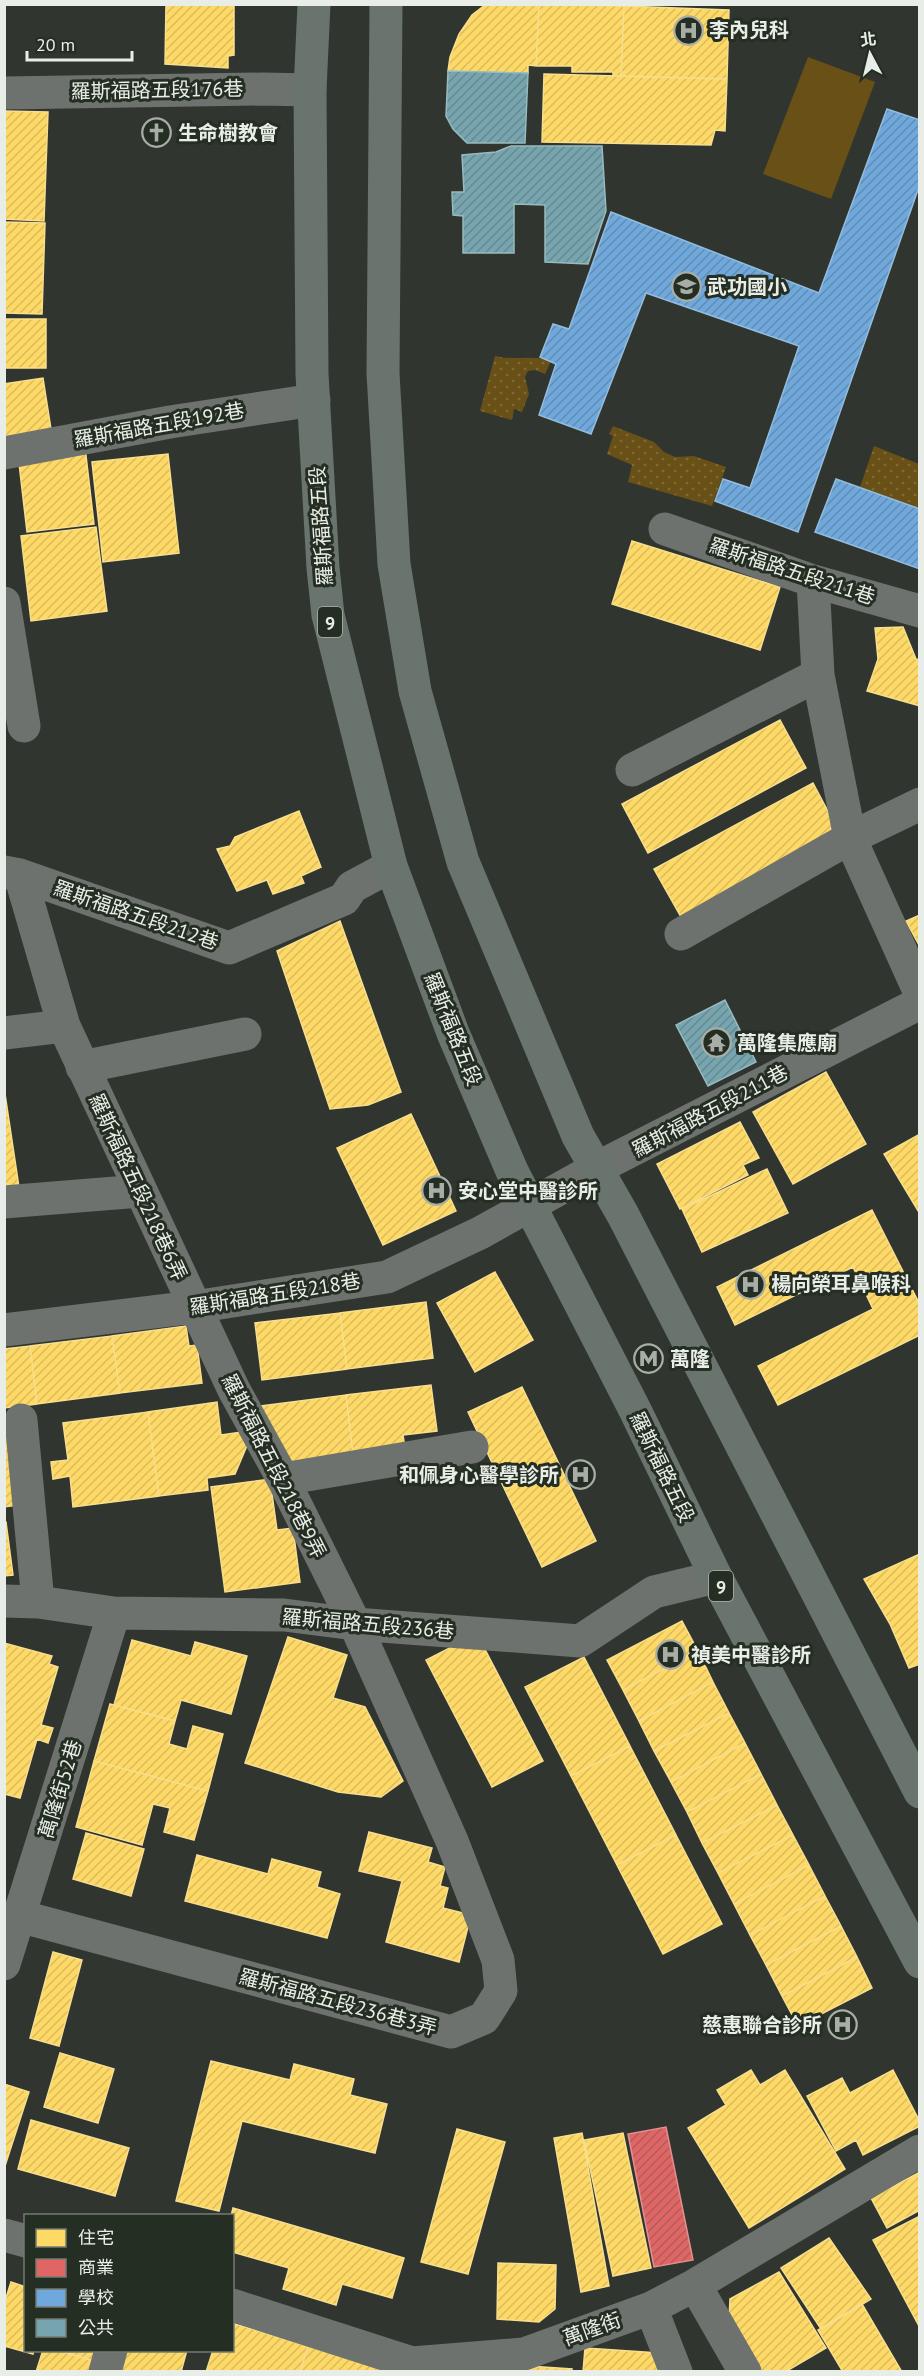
<svg xmlns="http://www.w3.org/2000/svg" width="924" height="2376" viewBox="0 0 924 2376" font-family="'PT Sans','Noto Sans TC',sans-serif">
	<style>
		.park { fill: url(#park-dots) }
		.garden { fill: #695016 }
		.homes { fill: url(#homes-hatch); stroke: #f8df8d; stroke-width: 1.5 }
		.shops { fill: url(#shops-hatch); stroke: #e28f8d; stroke-width: 1.5 }
		.schools { fill: url(#schools-hatch); stroke: #93bddf; stroke-width: 1.5 }
		.public { fill: url(#public-hatch); stroke: #98bbc0; stroke-width: 1.5 }
		.lines { fill: none; stroke-linecap: round; stroke-linejoin: round }
		.minor { stroke: #6e726e; stroke-width: 33 }
		.major { stroke: #68746d; stroke-width: 33 }
		.labels { text-anchor: middle; dominant-baseline: central; stroke-width: 6; stroke-linejoin: round; paint-order: stroke }
		.shield { fill: #252e23; stroke: #aeb4ac; stroke-width: 1.5 }
		.shield-label { font-size: 18px; font-weight: bold; fill: #e8eee7 }
		.poi-label { font-size: 20px; font-weight: bold; fill: #e8eee7; stroke: #252e23; text-anchor: start }
		.street-label { font-size: 20px; fill: #e8eee7; stroke: #252e23 }
	</style>
	<defs>
		<pattern id="park-dots" width="8" height="8" patternUnits="userSpaceOnUse" patternTransform="scale(1.5)"><rect width="8" height="8" fill="#695016"/><path d="M2 2h.1M6 6h.1" fill="none" stroke="#7e6a38" stroke-width="1.8" stroke-linecap="round"/></pattern>
		<pattern id="homes-hatch" width="6" height="6" patternUnits="userSpaceOnUse" patternTransform="scale(1.5)"><rect width="6" height="6" fill="#ffd966"/><path d="M-1 1l2-2M0 6l6-6M5 7l2-2" fill="none" stroke="#dabc5f"/></pattern>
		<pattern id="shops-hatch" width="6" height="6" patternUnits="userSpaceOnUse" patternTransform="scale(1.5)"><rect width="6" height="6" fill="#e06666"/><path d="M-1 1l2-2M0 6l6-6M5 7l2-2" fill="none" stroke="#b25d5c"/></pattern>
		<pattern id="schools-hatch" width="6" height="6" patternUnits="userSpaceOnUse" patternTransform="scale(1.5)"><rect width="6" height="6" fill="#6fa8dc"/><path d="M-1 1l2-2M0 6l6-6M5 7l2-2" fill="none" stroke="#638baf"/></pattern>
		<pattern id="public-hatch" width="6" height="6" patternUnits="userSpaceOnUse" patternTransform="scale(1.5)"><rect width="6" height="6" fill="#76a5af"/><path d="M-1 1l2-2M0 6l6-6M5 7l2-2" fill="none" stroke="#68898f"/></pattern>
	</defs>
	<rect width="100%" height="100%" fill="#303530"/>
	<path class="park" d="M495,356c20,5 38,-2 56,5l-6,13 -10,-4 -7,1 -3,6 4,17 -7,18 -8,-3 -2,11 -32,-9z
		M613,426l41,16 10,10 11,5 19,-1 32,11 -14,39 -84,-24 4,-17 -25,-11 6,-18 -4,-2z
		M874,446l45,18v45l-59,-22z"/>
	<path class="garden" d="M808,57l67,25 -44,117 -68,-25z"/>
	<path class="homes" d="M166,4h68v51l-6,1v12l-63,-4z
		M539,4l-3,62 -8,-1v8l-80,-2 2,-14 9,-23 13,-19 13,-10z
		M539,4l85,2 -3,70h-8v-4h-41v-6h-36z
		M624,6l105,4 -2,69 -106,-3z
		M544,74l183,5 -2,52 -10,-1 -4,15 -169,-3z
		M4,111l44,1 -4,109 -40,-2z
		M4,222l41,1 -3,91 -38,-1z
		M4,319h42v49h-42z
		M43,378l8,51 -47,7v-52z
		M85,447l9,77 -67,8 -9,-77z
		M168,454l11,99 -76,9 -11,-100z
		M96,527l11,84 -76,10 -10,-85z
		M632,541l148,46 -20,63 -148,-46z
		M903,627l13,32 4,1v46l-53,-15 11,-32 -3,-31z
		M780,720l26,48 -158,85 -26,-49z
		M813,783l26,49 -158,85 -27,-48z
		M299,811l22,56 -20,9 3,7 -31,11 -6,-14 -30,11 -20,-42 13,-3 5,-9z
		M920,915v32l-14,-26z
		M340,921l61,171 -33,13 -38,4 -53,-158z
		M826,1072l40,72 -73,40 -40,-72z
		M4,1087l16,107 -16,3z
		M411,1114l45,97 -73,34 -46,-97z
		M740,1122l19,36 -16,7 5,10 -68,34 -23,-45z
		M920,1134v80l-36,-60z
		M767,1169l21,44 -86,39 -20,-43z
		M872,1210l48,95v30l-142,70 -20,-39 115,-57 -20,-42 -118,58 -18,-38z
		M495,1272l38,68 -58,32 -38,-69z
		M426,1302l7,56 -86,11 -7,-56z
		M340,1313l7,56 -85,11 -7,-57z
		M186,1326l3,20 8,-1 5,38 -82,10 -8,-57z
		M112,1336l8,57 -83,11 -7,-58z
		M30,1346l7,58 -33,4v-59z
		M431,1385l6,46 -34,4 2,13 -52,6 -7,-59z
		M522,1387l37,77 -54,26 -37,-78z
		M346,1395l7,59 -84,10 -8,-58z
		M217,1402l4,33 27,-4 1,10 -14,33 -28,4 1,12 -49,6 -11,-84z
		M148,1412l11,84 -86,11 -3,-31 -17,3 -2,-17 17,-2 -5,-37z
		M17,1433l9,71 -22,3v-73z
		M559,1464l37,77 -54,26 -37,-77z
		M270,1479l7,51 16,-2 7,54 -75,10 -14,-105z
		M4,1522h2l7,53 -9,1z
		M920,1554v110l-11,4 -19,-44 -26,-45z
		M682,1621l16,30 -75,39 -16,-30z
		M477,1634l66,127 -51,26 -66,-127z
		M288,1637l59,18 -14,43 32,9 38,74 -22,16 -43,-5 -93,-29z
		M132,1640l59,16 4,-14 52,14 -16,58 -50,-14 -6,21 -61,-16z
		M4,1643l48,13 -3,8 9,3 -17,58 12,3 -5,15 -11,-4 -17,59 -16,-4z
		M698,1651l15,31 -74,39 -16,-31z
		M584,1657l46,89 -59,30 -46,-89z
		M713,1682l16,31 -75,38 -15,-30z
		M110,1704l65,17 -6,23 18,5 6,-23 30,8 -15,57 -114,-30z
		M729,1713l16,30 -74,39 -17,-31z
		M745,1743l16,31 -74,38 -16,-30z
		M630,1746l46,89 -59,30 -46,-89z
		M94,1761l114,30 -14,49 -30,-8 6,-24 -17,-4 -11,41 -66,-18z
		M761,1774l16,31 -75,38 -15,-31z
		M777,1805l16,30 -75,38 -16,-30z
		M369,1832l63,16 -4,14 17,5 -5,19 8,2 -5,20 28,7 -12,47 -73,-20 16,-61 -43,-10z
		M86,1833l58,16 -13,47 -58,-17z
		M676,1835l46,89 -59,30 -46,-89z
		M793,1835l16,30 -75,39 -16,-31z
		M197,1855l71,19 4,-15 49,13 -4,15 23,7 -13,44 -142,-37z
		M809,1865l16,31 -75,39 -16,-31z
		M825,1896l16,30 -75,39 -16,-30z
		M841,1926l16,31 -75,39 -16,-31z
		M53,1952l29,8 -23,86 -29,-8z
		M857,1957l15,31 -74,38 -16,-30z
		M60,2053l54,16 -16,54 -54,-16z
		M211,2061l79,19 4,-16 60,15 -4,16 37,9 -12,49 -133,-32 -23,90 -43,-10z
		M751,2070l9,15 25,-15 60,99 -96,59 -61,-100 38,-23 -9,-15z
		M893,2070l27,52v4l-57,29 -7,-15 -20,11 -29,-55 35,-18 8,15z
		M4,2084l25,8 -25,77z
		M31,2120l98,28 -14,48 -97,-27z
		M457,2129l48,13 -37,132 -47,-12z
		M582,2133l27,153 -28,6 -27,-154z
		M623,2133l28,135 -38,8 -29,-136z
		M920,2172v38l-33,18 -16,-30z
		M233,2208l171,50 -12,40 -50,-14 -6,21 -53,-16 6,-21 -57,-16v-36h-1z
		M920,2216v112l-47,-88z
		M829,2238l42,61 -50,30 -40,-61z
		M498,2263l58,2 -1,44 -16,13 -42,-3z
		M779,2272l47,76 -41,24h-24l-32,-53 1,-20z
		M11,2282l15,5v63h8l-1,4 -29,-8v-42z
		M862,2304l40,68h-59l-25,-42z
		M232,2323l76,23 -8,26h-94l7,-22h19z
		M308,2346l84,26h-92z
		M585,2348l74,5 -1,19h-75z
		M43,2350h15l41,13 -2,9h-61z
		M58,2350h45l-4,13z
		M123,2350h64l-6,22h-59z
		M514,2365l58,4 -1,3h-57z"/>
	<path class="shops" d="M666,2127l27,133 -39,7 -26,-133z"/>
	<path class="schools" d="M887,109l33,11v64l-122,348 -83,-31 8,-22 27,9 49,-142 -153,-53 -55,141 -52,-19 17,-51 -16,-7 13,-33 16,5 42,-117 208,81z
		M836,479l84,30v60l-105,-37z"/>
	<path class="public" d="M448,71l80,2 -3,70h-58l-14,-14 -7,-13z
		M511,146h91l4,65 -18,53 -43,-2v-57l-31,-1v49h-51v-37l-10,-1 -1,-23h12l-2,-37 34,-3z
		M725,1000l31,62 -48,24 -32,-61z"/>
	<g class="lines">
		<path class="minor" d="M4,93l259,-4 47,1
			M4,453l166,-31 144,-22
			M665,529l148,52 107,30
			M813,581l5,94 32,163 70,155
			M4,603l20,123
			M632,770l186,-95
			M4,872l16,3 209,73 115,-49 8,-12 39,-21
			M681,934l169,-96 70,-34
			M4,1033l60,-7
			M82,1067l163,-33
			M4,1202l136,-11
			M4,1330l190,-23 193,-30 93,-44 115,-64 325,-166
			M21,1420l17,182
			M283,1479l189,-32
			M4,1601l34,1 76,11 170,2 71,9 225,17 74,-49 62,-15
			M19,1916l432,116 33,-14 17,-27 -3,-31 -46,-119 -97,-217 -72,-145 -49,-89 -170,-364 -44,-151
			M4,1964l110,-351
			M4,2235l22,6
			M695,2285l50,87
			M232,2305l180,58 112,-9 127,-46 44,-23 225,-134
			M651,2308l25,64
			M105,2372l6,-22"/>
		<path class="major" d="M314,4l-4,86 2,284 11,194 5,47 63,251 62,167 59,138 123,239 81,167 204,385
			M386,4l-3,369 11,191 21,127 48,171 115,274 45,79 297,577"/>
	</g>
	<defs>
		<symbol id="hospital-ring" viewBox="-11 -11 22 22"><circle r="9.5" fill="#252e23" stroke="#a8ada7" stroke-width="1.5"/><path d="M-5-5h3v3.5h4V-5h3V5h-3V1.5h-4V5h-3Z" fill="#a8ada7"/></symbol>
		<symbol id="church-ring" viewBox="-11 -11 22 22"><circle r="9.5" fill="#252e23" stroke="#a8ada7" stroke-width="1.5"/><path d="M-1.2-6h2.4v3.5h3.3v2.4h-3.3V6h-2.4V-.1h-3.3v-2.4h3.3Z" fill="#a8ada7"/></symbol>
		<symbol id="school-ring" viewBox="-11 -11 22 22"><circle r="9.5" fill="#252e23" stroke="#a8ada7" stroke-width="1.5"/><path d="M0-5L7-2L0 1L-7-2ZM-4 1L0 2.5L4 1V4Q0 6-4 4Z" fill="#a8ada7"/></symbol>
		<symbol id="temple-ring" viewBox="-11 -11 22 22"><circle r="9.5" fill="#252e23" stroke="#a8ada7" stroke-width="1.5"/><path d="M0-6L5-2H3V0L6.5 2.5H4V6H1.5V3h-3V6H-4V2.5H-6.5L-3 0V-2H-5Z" fill="#a8ada7"/></symbol>
		<symbol id="metro-ring" viewBox="-11 -11 22 22"><circle r="9.5" fill="#252e23" stroke="#a8ada7" stroke-width="1.5"/><path d="M-5.5 5V-5H-3L0 0L3-5H5.5V5H3V-.5L0 4L-3-.5V5Z" fill="#a8ada7"/></symbol>
	</defs>
	<g fill-rule="evenodd">
		<use href="#hospital-ring" x="672" y="14" width="33" height="33"/>
		<use href="#church-ring" x="140" y="116" width="33" height="33"/>
		<use href="#school-ring" x="670" y="270" width="33" height="33"/>
		<use href="#temple-ring" x="700" y="1026" width="33" height="33"/>
		<use href="#hospital-ring" x="420" y="1174" width="33" height="33"/>
		<use href="#hospital-ring" x="734" y="1268" width="33" height="33"/>
		<use href="#metro-ring" x="632" y="1342" width="33" height="33"/>
		<use href="#hospital-ring" x="564" y="1458" width="33" height="33"/>
		<use href="#hospital-ring" x="654" y="1638" width="33" height="33"/>
		<use href="#hospital-ring" x="826" y="2008" width="33" height="33"/>
	</g>
	<g class="labels">
		<g class="shield">
			<rect x="318" y="607" width="24" height="30" rx="4.5"/>
			<rect x="709" y="1571" width="24" height="30" rx="4.5"/>
		</g>
		<g class="shield-label">
			<text x="330" y="622">9</text>
			<text x="721" y="1586">9</text>
		</g>
		<g class="poi-label">
			<text x="709" y="30">李內兒科</text>
			<text x="178" y="133">生命樹教會</text>
			<text x="707" y="287">武功國小</text>
			<text x="737" y="1043">萬隆集應廟</text>
			<text x="458" y="1191">安心堂中醫診所</text>
			<text x="771" y="1284">楊向榮耳鼻喉科</text>
			<text x="670" y="1359">萬隆</text>
			<text x="559" y="1475" text-anchor="end">和佩身心醫學診所</text>
			<text x="691" y="1655">禎美中醫診所</text>
			<text x="822" y="2025" text-anchor="end">慈惠聯合診所</text>
		</g>
		<g class="street-label">
			<text transform="translate(157 90) rotate(-1)">羅斯福路五段176巷</text>
			<text transform="translate(159 425) rotate(-10)">羅斯福路五段192巷</text>
			<text transform="translate(321 526) rotate(-94)">羅斯福路五段</text>
			<text transform="translate(792 571) rotate(18)">羅斯福路五段211巷</text>
			<text transform="translate(136 915) rotate(19)">羅斯福路五段212巷</text>
			<text transform="translate(453 1029) rotate(68)">羅斯福路五段</text>
			<text transform="translate(710 1111) rotate(-28)">羅斯福路五段211巷</text>
			<text transform="translate(138 1187) rotate(65)">羅斯福路五段218巷6弄</text>
			<text transform="translate(275 1294) rotate(-9)">羅斯福路五段218巷</text>
			<text transform="translate(274 1466) rotate(63)">羅斯福路五段218巷9弄</text>
			<text transform="translate(662 1467) rotate(64)">羅斯福路五段</text>
			<text transform="translate(368 1624) rotate(5)">羅斯福路五段236巷</text>
			<text transform="translate(60 1789) rotate(-73)">萬隆街52巷</text>
			<text transform="translate(338 2002) rotate(15)">羅斯福路五段236巷3弄</text>
			<text transform="translate(592 2329) rotate(-20)">萬隆街</text>
		</g>
	</g>
	<rect width="924" height="2376" fill="none" stroke="#e8eee7" stroke-width="12"/>
	<rect x="24" y="2214" width="210" height="138" fill="#252e23" stroke="#737b71" stroke-width="1.5"/>
	<rect x="36" y="2229" width="30" height="18" fill="#ffd966" stroke="#737b71" stroke-width="1.5"/>
	<text x="78" y="2244" font-size="18" fill="#e8eee7">住宅</text>
	<rect x="36" y="2259" width="30" height="18" fill="#e06666" stroke="#737b71" stroke-width="1.5"/>
	<text x="78" y="2274" font-size="18" fill="#e8eee7">商業</text>
	<rect x="36" y="2289" width="30" height="18" fill="#6fa8dc" stroke="#737b71" stroke-width="1.5"/>
	<text x="78" y="2304" font-size="18" fill="#e8eee7">學校</text>
	<rect x="36" y="2319" width="30" height="18" fill="#76a5af" stroke="#737b71" stroke-width="1.5"/>
	<text x="78" y="2334" font-size="18" fill="#e8eee7">公共</text>
	<g transform="translate(870 54) rotate(353)" stroke="#252e23" stroke-width="4.5" paint-order="stroke">
	<path d="M0-4.5L10 22L0 15L-10 22Z" fill="#e8eee7"/>
	<text y="-9" font-size="16" font-weight="bold" text-anchor="middle" fill="#e8eee7">北</text>
	</g>
	<path d="M27 51v9h105v-9" fill="none" stroke="#e8eee7" stroke-width="3"/>
	<text x="36" y="51" font-size="18" fill="#e8eee7" stroke="#252e23" stroke-width="4.5" paint-order="stroke">20 m</text>
</svg>
